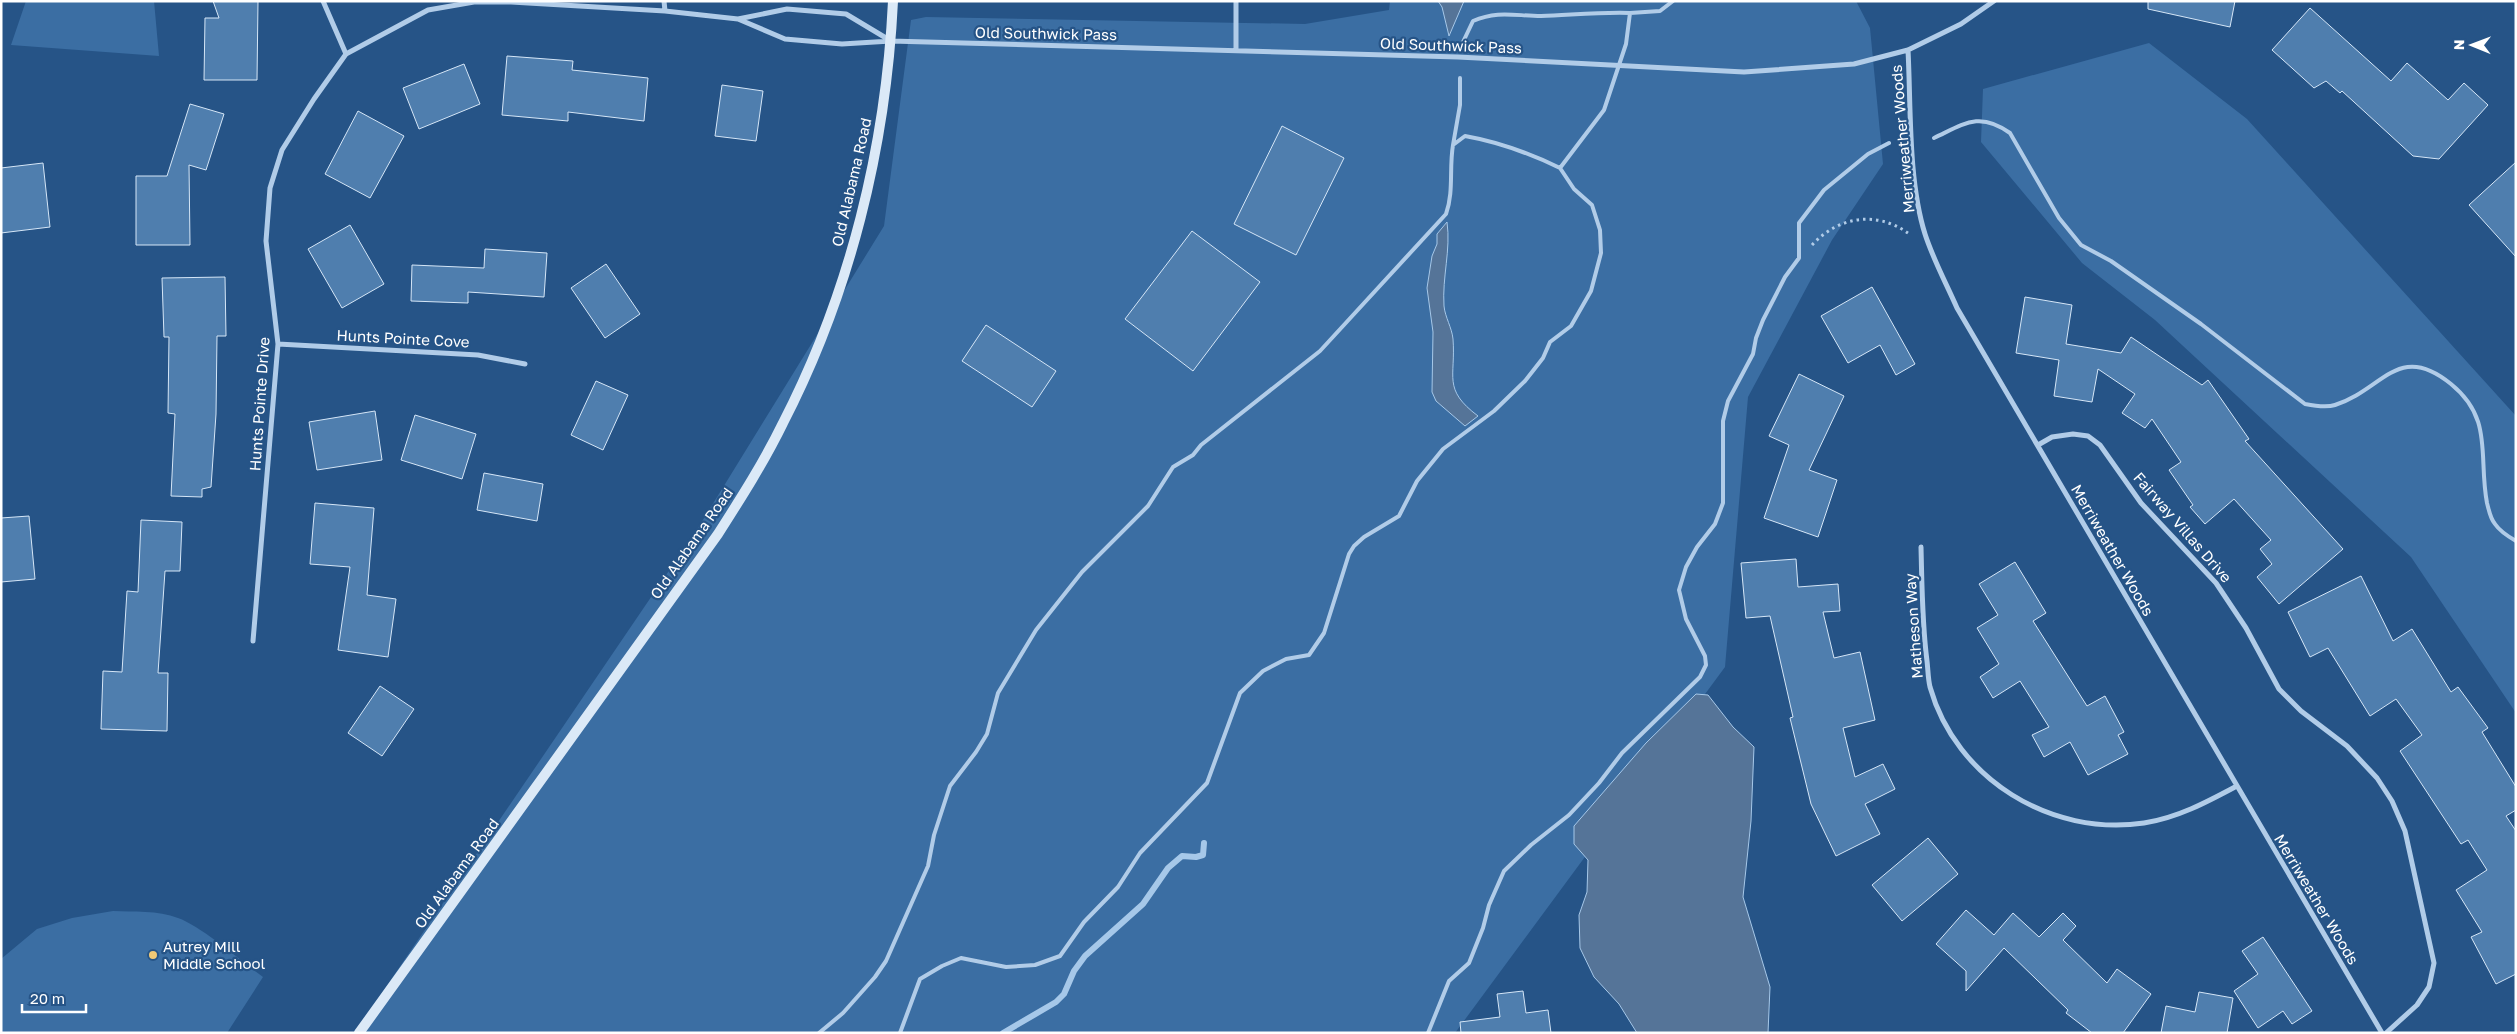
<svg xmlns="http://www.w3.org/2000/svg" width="2517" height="1034" viewBox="0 0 2517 1034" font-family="'Golos Text',sans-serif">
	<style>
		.green { fill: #3b6ea3 }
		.water { fill: #557498; stroke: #a6c8e9 }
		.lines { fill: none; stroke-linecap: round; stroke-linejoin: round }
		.stream { stroke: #a6c8e9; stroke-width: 6 }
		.building { fill: #4f7eae; stroke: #d5e6f7 }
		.path { stroke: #b1cce8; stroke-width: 3; stroke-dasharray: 2.5 4; stroke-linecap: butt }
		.lane { stroke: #b1cce8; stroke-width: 4 }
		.street { stroke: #b1cce8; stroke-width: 5 }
		.secondary { stroke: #dbe9f7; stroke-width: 10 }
		.poi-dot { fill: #f1c976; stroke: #265487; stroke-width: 2 }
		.labels { text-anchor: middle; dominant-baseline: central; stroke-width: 4.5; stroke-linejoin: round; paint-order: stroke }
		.street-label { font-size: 15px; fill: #fff; stroke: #265487 }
		.poi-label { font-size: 15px; fill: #fff; stroke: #265487; text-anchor: start }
	</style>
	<rect width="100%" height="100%" fill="#265487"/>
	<path class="green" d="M26,1h128l5,55 -148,-11z
		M1390,1h466l14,27 13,136 -51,76 -84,157 -23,270 -270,366h-1096l10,-21 329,-484 186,-302 27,-206 15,-3 379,7 84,-14z
		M2149,43l98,76 269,297v297l-105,-156 -256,-237 -73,-57 -101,-121 2,-53z
		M113,911c20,1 45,-1 65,7 23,8 63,43 85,59l-36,56h-226v-74l36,-30 35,-11z"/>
	<path class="water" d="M1438,1h26l-15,35 -7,-29z
		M1447,222c4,28 -5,55 -3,84 1,11 8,22 9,33 3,38 -11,50 25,77l-13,10 -29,-25 -4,-9 1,-60 -6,-44 5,-32 5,-12v-10z
		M1696,694l12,1 25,32 21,20 -3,74 -8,76 27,90 -2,46h-131l-18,-29 -25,-27 -14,-29 -1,-33 8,-23 1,-32 -14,-16v-18l72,-83z"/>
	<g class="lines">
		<path class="stream" d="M1003,1033l53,-31 8,-8 10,-23 11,-15 58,-52 25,-36 14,-12 14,1 7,-2 1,-12"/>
	</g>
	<path class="building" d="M213,1h45l-1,79h-53l1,-62h14z
		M2148,1h87l-5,26 -82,-18z
		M2310,8l81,73 16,-18 41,37 16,-17 24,22 -49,54 -26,-3 -71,-65 -2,2 -14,-12 -12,7 -42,-38z
		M507,56l66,5 -1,9 76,8 -4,43 -76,-9v9l-66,-6z
		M464,64l16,40 -61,25 -16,-41z
		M722,85l41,6 -7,50 -41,-5z
		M190,104l34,10 -18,56 -17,-5 1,80h-54v-69h31z
		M358,111l46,25 -34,62 -45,-24z
		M1282,126l62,32 -48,97 -62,-31z
		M2516,162v95l-47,-52z
		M43,163l7,64 -49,6v-65z
		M350,225l34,59 -42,24 -34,-59z
		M1192,231l68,51 -67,89 -68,-52z
		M485,249l62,4 -3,44 -76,-5v11l-57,-2 1,-36 72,3z
		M606,264l34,50 -35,24 -34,-50z
		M225,277l1,59h-9l-1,78 -5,73 -9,2v8l-31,-1 4,-82 -7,-1 1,-76h-5l-2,-59z
		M1872,287l43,77 -19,11 -16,-30 -32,18 -27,-47z
		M2025,297l47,8 -6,39 55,9 10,-16 71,48 6,-5 41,59 -4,2 98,108 -64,55 -22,-27 15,-13 -12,-15 11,-9 -37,-41 -29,25 -15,-17 3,-2 -24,-35 12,-8 -29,-43 -7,9 -23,-15 13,-19 -37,-25 -6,33 -38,-6 5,-36 -43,-7z
		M986,325l70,46 -24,36 -70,-46z
		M1799,374l45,22 -35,74 28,10 -19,57 -54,-19 25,-73 -20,-9z
		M596,381l32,14 -25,55 -32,-15z
		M375,411l7,49 -65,10 -8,-48z
		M415,415l61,19 -14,45 -61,-19z
		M484,473l59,11 -6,37 -60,-11z
		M315,503l59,5 -7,87 29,4 -8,58 -50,-7 12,-83 -40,-3z
		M29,516l6,63 -34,3v-64z
		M141,520l41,2 -2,49h-15l-7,102h10l-1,58 -66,-2 2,-58 19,1 5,-81 11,1z
		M1796,559l2,28 40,-3 2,27 -17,1 11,46 26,-6 15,68 -32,8 12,49 28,-13 12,25 -30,15 15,30 -44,22 -25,-52 -21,-86 3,-1 -23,-101 -24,2 -5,-55z
		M2015,562l31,51 -13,8 54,85 18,-10 19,36 -6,3 10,19 -40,21 -18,-33 -26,15 -12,-22 17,-8 -29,-46 -27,17 -13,-21 19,-13 -22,-36 21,-13 -19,-31z
		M2361,576l32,65 19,-12 39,63 7,-5 30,41 -6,4 34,55v23l-10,6 10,15v143l-20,10 -25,-47 11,-5 -26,-42 31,-20 -19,-30 -7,4 -61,-93 22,-16 -26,-36 -26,17 -42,-68 -18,9 -22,-45z
		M380,686l34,23 -32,47 -34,-23z
		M1928,838l30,36 -56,47 -30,-36z
		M1966,910l28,25 19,-22 26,24 24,-24 13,13 -13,14 44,43 10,-14 34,25 -28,39h-31l-26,-20 2,-3 -64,-62 -38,43v-20l-30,-27z
		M2263,937l49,74 -20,13 -9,-13 -25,17 -24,-37 24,-17 -16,-23z
		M1523,991l3,22 22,-3 3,23h-90l-1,-11 40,-5 -3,-23z
		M2199,992l34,6 -6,35h-66l5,-27 29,6z"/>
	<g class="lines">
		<path class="path" d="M1812,245c26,-28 63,-35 96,-12"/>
		<path class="lane" d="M1463,42l10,-21c25,-11 42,-5 68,-5 30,-1 59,-4 89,-3
			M1934,138c30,-14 45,-27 76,-5l49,85 22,27 30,16 90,63 104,80c10,2 21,4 30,1 48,-15 63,-64 116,-21 43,35 27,72 36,119 2,7 3,15 8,21 4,6 14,13 21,17
			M1453,145l7,-40v-27
			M819,1033l24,-20 32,-36 11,-16 42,-95 6,-31 16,-49 26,-34 11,-18 11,-41 38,-63 46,-58 66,-66 25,-39 20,-12 8,-10 119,-94 126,-137c8,-22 3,-46 7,-69l12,-9c34,6 64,17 95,32
			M900,1033l20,-54 22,-13 19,-8 45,9 29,-2 25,-9 24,-34 34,-35 22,-34 67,-70 33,-90 23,-22 23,-12 23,-4 15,-22 25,-79 5,-8 10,-9 35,-21 18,-35 26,-32 51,-38 31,-30 18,-23 7,-16 21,-16 20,-35 10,-38 -1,-23 -8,-25 -18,-16 -14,-21 44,-58 22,-66 4,-31 30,-2 13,-10
			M1428,1033l21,-52 20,-18 14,-35 6,-23 15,-34 27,-26 38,-30 30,-32 23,-30 78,-76 6,-12 -1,-9 -19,-37 -7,-29 7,-23 11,-20 18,-23 8,-21v-82l5,-20 25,-47 3,-16 7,-18 22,-43 14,-19v-35l25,-33 44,-36 21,-11"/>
		<path class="street" d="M323,1l23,53
			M664,1l1,10
			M738,19l49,-10 59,5 45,27
			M1236,50v-49
			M1908,50c3,57 0,130 17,184 8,25 21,49 32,74l425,725
			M278,344l200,11 47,9
			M2038,445l14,-8 21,-3 15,2 12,9 41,58 75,80 30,45 33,61 22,22 46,35 30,32 15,23 13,30 29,132 -5,24 -12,18 -31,28
			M1921,547c1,38 1,76 6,114 1,8 1,18 3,26 26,92 121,150 214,136 33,-5 63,-21 91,-36
			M253,641l25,-297 -12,-103 4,-53 12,-38 32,-51 32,-45 82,-44 46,-8h37l154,9 73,8 47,20 57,5 49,-3 567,16 286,15 110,-8 54,-14 53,-26 33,-23"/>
		<path class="secondary" d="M359,1033l359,-499c23,-36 46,-72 65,-111 67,-130 103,-276 110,-422"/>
	</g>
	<circle class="poi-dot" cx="153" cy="955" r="5"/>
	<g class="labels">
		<g class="street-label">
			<text transform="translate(1046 33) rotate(1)">Old Southwick Pass</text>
			<text transform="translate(1451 45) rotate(2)">Old Southwick Pass</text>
			<text transform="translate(1902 139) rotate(-95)">Merriweather Woods</text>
			<text transform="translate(851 182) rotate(-77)">Old Alabama Road</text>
			<text transform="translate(403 338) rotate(3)">Hunts Pointe Cove</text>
			<text transform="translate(259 404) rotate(-86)">Hunts Pointe Drive</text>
			<text transform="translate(2183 527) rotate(49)">Fairway Villas Drive</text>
			<text transform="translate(691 543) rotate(-55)">Old Alabama Road</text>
			<text transform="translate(2113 550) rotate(60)">Merriweather Woods</text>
			<text transform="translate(1913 626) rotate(-94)">Matheson Way</text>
			<text transform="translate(456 873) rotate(-54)">Old Alabama Road</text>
			<text transform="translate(2317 899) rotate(59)">Merriweather Woods</text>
		</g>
		<g class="poi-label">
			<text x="163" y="946">Autrey Mill<tspan x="163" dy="17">Middle School</tspan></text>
		</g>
	</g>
	<rect width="2517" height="1034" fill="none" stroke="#ffffff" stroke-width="5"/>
	<g transform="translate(2472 45) rotate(271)" stroke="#265487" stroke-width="4" paint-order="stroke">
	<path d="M0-4L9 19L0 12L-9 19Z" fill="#ffffff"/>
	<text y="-8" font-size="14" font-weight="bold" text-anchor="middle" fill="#ffffff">N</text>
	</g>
	<path d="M22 1004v8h64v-8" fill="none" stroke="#ffffff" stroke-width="2.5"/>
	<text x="30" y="1004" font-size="15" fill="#ffffff" stroke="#265487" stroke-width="4" paint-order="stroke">20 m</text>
</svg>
